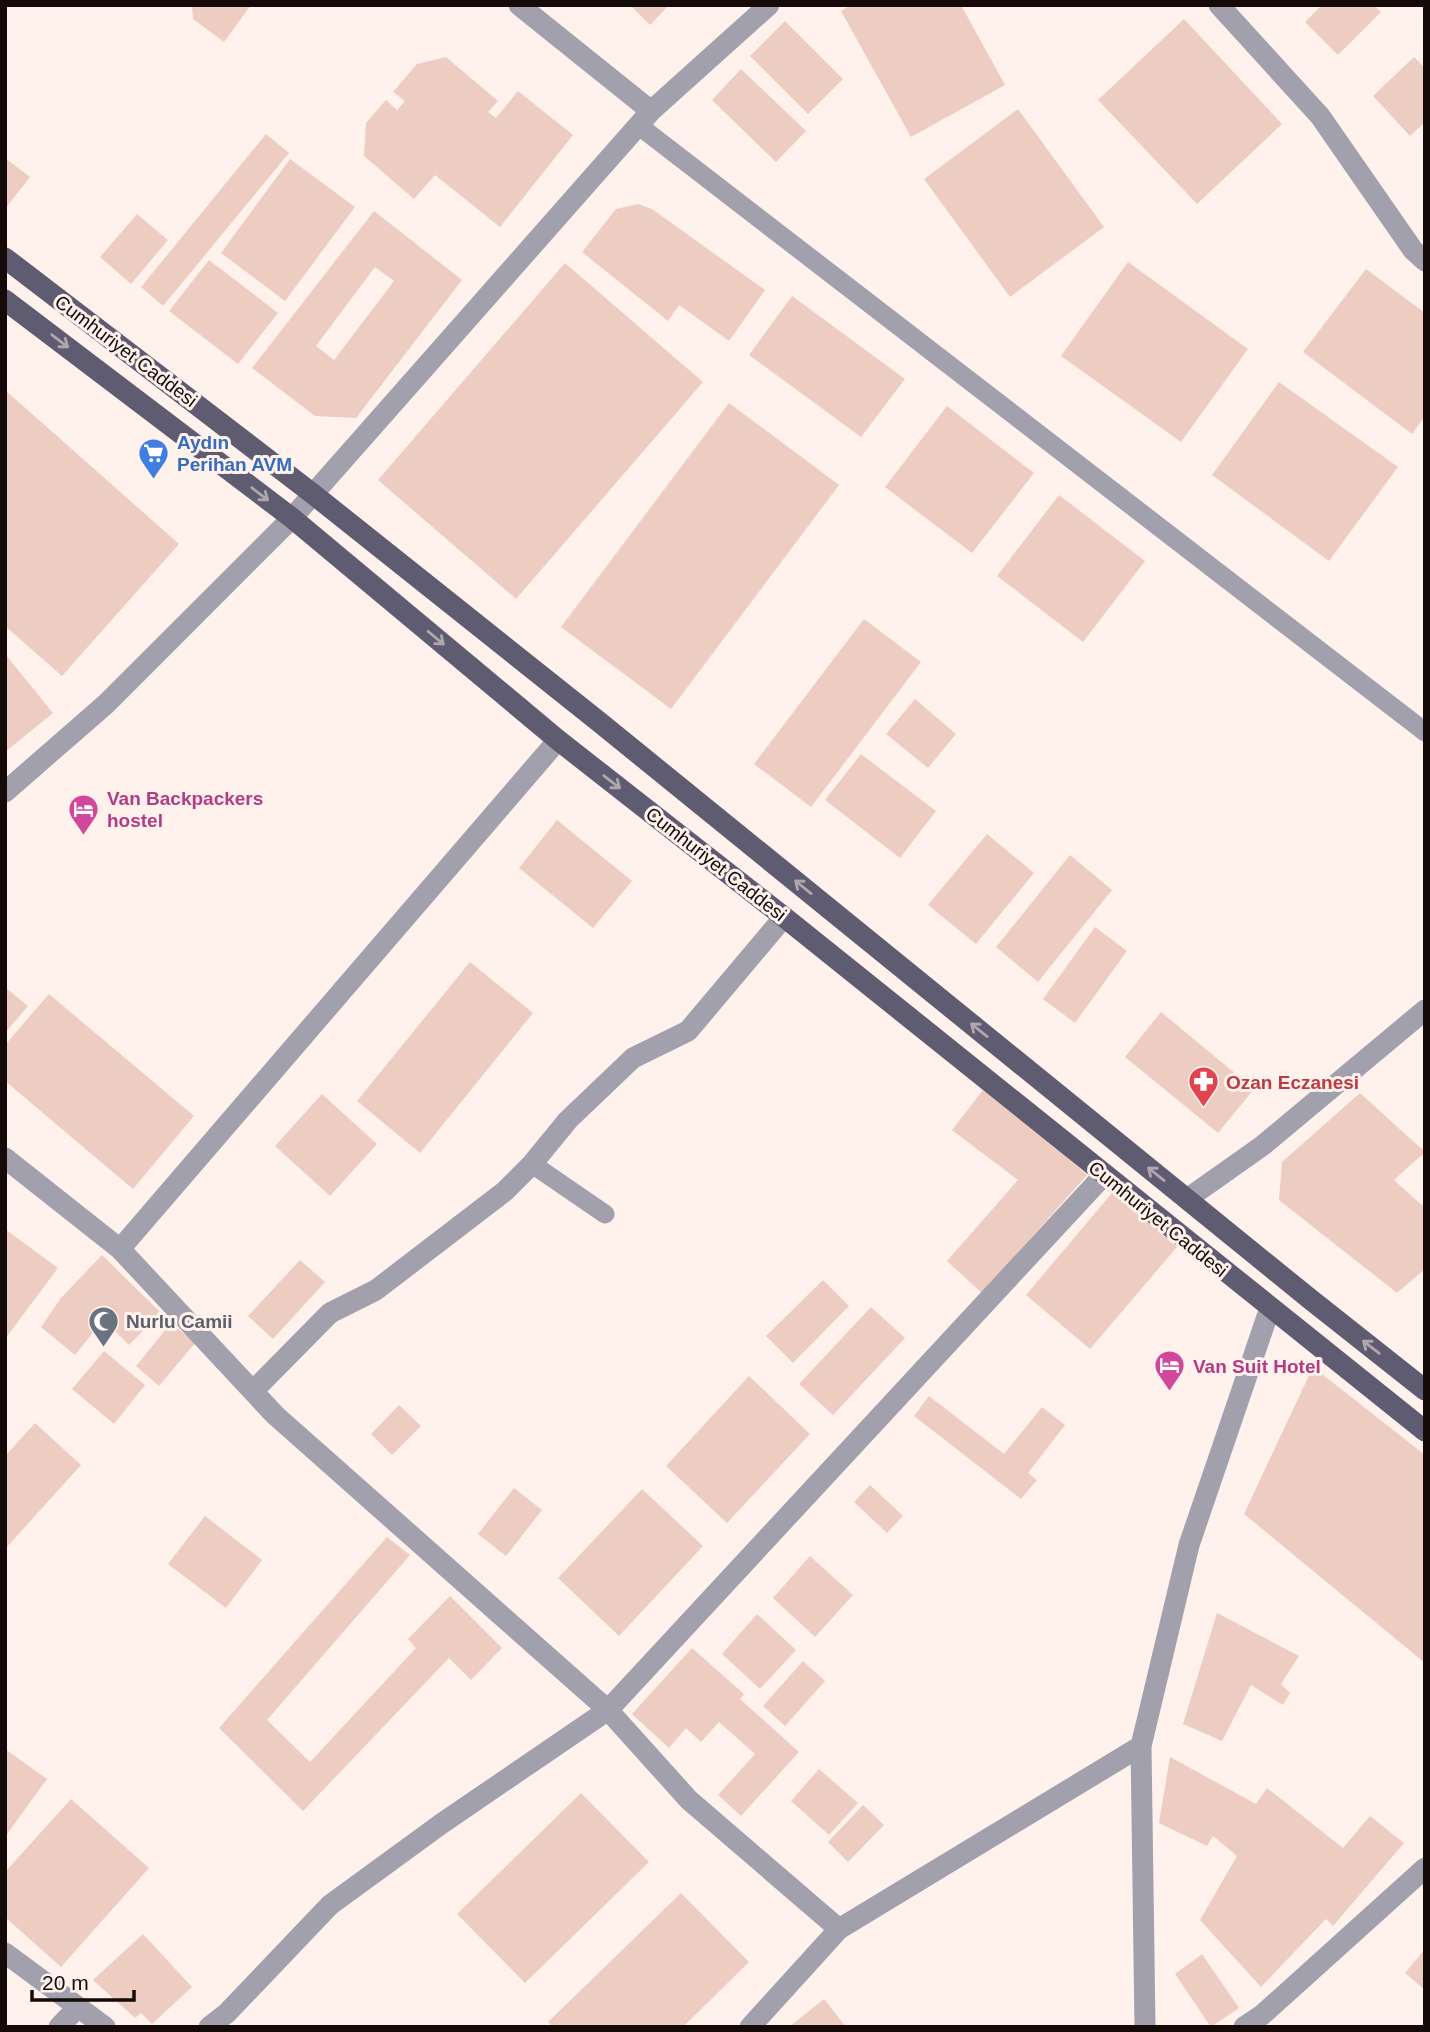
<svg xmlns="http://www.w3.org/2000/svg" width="1430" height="2032" viewBox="0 0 1430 2032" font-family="Helvetica,sans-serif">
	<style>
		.building { fill: #edcdc1; fill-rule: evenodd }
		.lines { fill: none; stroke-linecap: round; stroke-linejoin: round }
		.lane { stroke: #a2a0ac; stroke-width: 19 }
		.street { stroke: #a2a0ac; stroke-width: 21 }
		.primary { stroke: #5f5b70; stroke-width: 21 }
		.oneway { stroke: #afa6ae }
		.labels { text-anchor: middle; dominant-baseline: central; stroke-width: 6; stroke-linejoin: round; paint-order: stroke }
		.street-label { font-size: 19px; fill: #150a07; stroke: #fff1ec }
		.shop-label { font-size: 19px; font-weight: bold; fill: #366cbe; stroke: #fff1ec; text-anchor: start }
		.hotel-label { font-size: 19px; font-weight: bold; fill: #b23c85; stroke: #fff1ec; text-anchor: start }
		.health-label { font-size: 19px; font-weight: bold; fill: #be3a42; stroke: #fff1ec; text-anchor: start }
		.worship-label { font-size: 19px; font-weight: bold; fill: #5b616d; stroke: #fff1ec; text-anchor: start }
	</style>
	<rect width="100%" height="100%" fill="#fff1ec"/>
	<path class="building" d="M192,5h59l-27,37 -31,-23z
		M630,5h39l-19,20z
		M851,5h110l44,80 -94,52 -70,-126z
		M1322,5h52l7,7 -43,43 -33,-33z
		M1184,19l98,105 -85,80 -99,-104z
		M785,21l58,58 -35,35 -58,-58z
		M446,57l52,44 -10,11 8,6 22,-27 55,44 -73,92 -65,-52 -21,24 -50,-43 2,-33 20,-23 11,10 8,-9 -12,-9 24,-28z
		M1414,57l11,11v54l-15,14 -37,-40z
		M741,69l65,62 -30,31 -64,-62z
		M1018,109l86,118 -94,70 -86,-118z
		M266,134l23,19 -126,153 -22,-19z
		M5,158l25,19 -25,32z
		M290,159l65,48 -70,94 -64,-48z
		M638,204l14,5 113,81 -36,51 -50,-36 -11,16 -86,-69 34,-43z
		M374,211l88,69 -106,138 -41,-2 -63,-48zM375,267l19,14 -60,79 -18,-14z
		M137,214l31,26 -37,44 -31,-27z
		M209,260l69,53 -40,51 -69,-53z
		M1128,262l120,87 -67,93 -120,-86z
		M565,263l138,119 -187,217 -138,-119z
		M1366,269l59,44v103l-13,18 -109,-82z
		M792,296l113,83 -44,58 -112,-82z
		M1279,382l119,85 -69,94 -117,-86z
		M5,390l174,154 -117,132 -57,-50z
		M729,403l110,82 -168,224 -110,-82z
		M947,406l87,67 -62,80 -87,-66z
		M1059,495l86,66 -62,81 -86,-66z
		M864,619l57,43 -110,145 -57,-43z
		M5,654l48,59 -48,39z
		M915,699l41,35 -28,34 -42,-34z
		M861,754l75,57 -36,47 -75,-58z
		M557,820l75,61 -39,47 -74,-60z
		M987,834l47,39 -58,71 -48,-39z
		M1070,855l42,35 -74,92 -42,-35z
		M1095,927l32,24 -52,72 -32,-24z
		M470,962l63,51 -113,140 -63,-52z
		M5,987l23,19 -23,27z
		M49,994l145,122 -61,73 -128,-108v-36z
		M1161,1012l93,77 -36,44 -93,-76z
		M983,1090l68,53 36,32 -105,118 -35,-32 71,-81 -66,-50z
		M1360,1093l65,59 -31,28 31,28v61l-28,24 -118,-93 3,-38z
		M322,1094l55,50 -47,52 -55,-50z
		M1112,1193l65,54 -87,102 -64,-54z
		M5,1229l53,39 -53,71z
		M102,1255l59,58 -32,32 -15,-15 -9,10 -10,-10 -20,25 -34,-28 20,-29z
		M300,1260l25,22 -52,57 -25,-23z
		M823,1280l26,26 -56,57 -27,-27z
		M871,1307l34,31 -72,77 -34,-31z
		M171,1323l24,20 -36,43 -23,-20z
		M104,1351l41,34 -31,39 -42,-35z
		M1313,1367l112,88v208l-181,-149z
		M749,1376l61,58 -83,89 -61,-57z
		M929,1396l75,58 38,-47 23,18 -37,48 9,7 -16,19 -107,-83z
		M399,1405l22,21 -29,29 -21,-21z
		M35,1423l46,42 -76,84v-93z
		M870,1485l33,31 -16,17 -33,-31z
		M514,1488l28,22 -36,46 -28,-22z
		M642,1489l61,57 -84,90 -61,-58z
		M205,1516l57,44 -36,48 -58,-44z
		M387,1537l23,18 -143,165 43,42 106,-114 -8,-9 42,-43 52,52 -31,32 -22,-22 -146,153 -84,-83z
		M810,1556l43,39 -38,42 -42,-39z
		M1217,1613l82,43 -18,28 9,9 -7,12 -32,-20 -29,56 -39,-17z
		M757,1614l39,36 -36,39 -38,-35z
		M692,1648l52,46 -4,5 59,53 -58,64 -23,-21 37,-41 -36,-32 -18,20 -15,-14 -17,20 -37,-34z
		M803,1661l22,20 -40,45 -22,-20z
		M5,1749l42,30 -42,58z
		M1170,1757l86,47 11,-16 76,60 27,-32 34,27 -71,83 -7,-7 -65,68 -61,-67 37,-64 -24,-20 -6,10 -48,-23z
		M819,1769l39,34 -29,32 -38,-34z
		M581,1793l68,69 -124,121 -68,-69z
		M71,1799l78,69 -88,99 -56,-50v-45z
		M863,1805l21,20 -36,37 -20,-20z
		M681,1893l68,69 -66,65h-130l-5,-5z
		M143,1934l49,53 -40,37 -11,-11 -6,5 -42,-38z
		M1425,1949v41l-20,-17z
		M1202,1954l37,54 -28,19 -36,-53z
		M824,1999l22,28h-57z"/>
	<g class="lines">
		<path class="lane" d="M638,125l787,607
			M532,1164l73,50"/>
		<path class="street" d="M519,5l132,106
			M1219,5l101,111 93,134 12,11
			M5,792l101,-88 186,-186 359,-407 118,-106
			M5,1158l115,91 155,166 333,295 496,-535
			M1187,1199l75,-53 163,-136
			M120,1249l438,-509
			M253,1391l77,-78 46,-23 129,-99 27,-27 36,-44 65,-62 55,-27 96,-114
			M839,1929l302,-183
			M5,1953l100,74
			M59,2027l18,-19
			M209,2027l18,-14 103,-108 111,-81 167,-114 81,90 150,129 -89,98
			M1145,2027l-4,-281 48,-201 81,-237
			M1244,2027l18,-12 163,-147"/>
		<path class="primary" d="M5,258l308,236 285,227 712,578 115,91
			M5,300l287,218 266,222 226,177 641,514"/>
	</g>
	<defs><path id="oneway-shaft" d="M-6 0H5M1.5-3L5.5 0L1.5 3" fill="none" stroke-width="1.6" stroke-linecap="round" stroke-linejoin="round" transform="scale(1.75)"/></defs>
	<g class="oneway">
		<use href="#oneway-shaft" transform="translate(60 341) rotate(37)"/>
		<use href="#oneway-shaft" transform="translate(260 494) rotate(37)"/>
		<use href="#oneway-shaft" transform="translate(436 638) rotate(40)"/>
		<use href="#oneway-shaft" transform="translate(612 782) rotate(38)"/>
		<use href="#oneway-shaft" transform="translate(803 887) rotate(-141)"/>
		<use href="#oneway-shaft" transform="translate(979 1030) rotate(-141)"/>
		<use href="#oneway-shaft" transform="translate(1156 1174) rotate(-141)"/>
		<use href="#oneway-shaft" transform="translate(1371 1347) rotate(-142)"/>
	</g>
	<defs>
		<symbol id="supermarket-pin" viewBox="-11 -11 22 30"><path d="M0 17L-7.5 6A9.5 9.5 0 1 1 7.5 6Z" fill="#3f7fe0" stroke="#fff1ec"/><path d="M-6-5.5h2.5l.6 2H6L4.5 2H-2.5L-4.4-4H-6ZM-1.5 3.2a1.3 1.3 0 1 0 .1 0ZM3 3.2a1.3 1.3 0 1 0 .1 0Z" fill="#fff"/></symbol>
		<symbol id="hotel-pin" viewBox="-11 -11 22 30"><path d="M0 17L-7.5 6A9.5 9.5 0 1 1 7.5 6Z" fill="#d1479c" stroke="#fff1ec"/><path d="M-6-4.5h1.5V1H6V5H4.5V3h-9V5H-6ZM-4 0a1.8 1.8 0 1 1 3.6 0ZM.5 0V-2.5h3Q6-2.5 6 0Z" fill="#fff"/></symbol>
		<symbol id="pharmacy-pin" viewBox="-11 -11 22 30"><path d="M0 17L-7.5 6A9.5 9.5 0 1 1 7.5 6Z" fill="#e0444e" stroke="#fff1ec"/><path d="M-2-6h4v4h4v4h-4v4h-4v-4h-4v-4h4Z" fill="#fff"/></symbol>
		<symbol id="mosque-pin" viewBox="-11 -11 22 30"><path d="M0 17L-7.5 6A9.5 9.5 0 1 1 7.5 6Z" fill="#6b7280" stroke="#fff1ec"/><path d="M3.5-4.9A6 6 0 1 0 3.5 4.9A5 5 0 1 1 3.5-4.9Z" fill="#fff"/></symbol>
	</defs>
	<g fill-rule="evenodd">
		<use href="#supermarket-pin" x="136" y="436" width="35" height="47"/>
		<use href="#hotel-pin" x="66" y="792" width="35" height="47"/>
		<use href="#pharmacy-pin" x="1186" y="1064" width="35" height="47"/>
		<use href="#mosque-pin" x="86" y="1304" width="35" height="47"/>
		<use href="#hotel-pin" x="1152" y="1348" width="35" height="47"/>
	</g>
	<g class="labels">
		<g class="street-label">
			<text transform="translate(126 351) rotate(37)">Cumhuriyet Caddesi</text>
			<text transform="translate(716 864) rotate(38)">Cumhuriyet Caddesi</text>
			<text transform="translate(1158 1219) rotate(39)">Cumhuriyet Caddesi</text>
		</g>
		<g class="shop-label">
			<text x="177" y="442">Aydın<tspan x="177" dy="22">Perihan AVM</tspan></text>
		</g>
		<g class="hotel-label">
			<text x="107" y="798">Van Backpackers<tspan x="107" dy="22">hostel</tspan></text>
			<text x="1193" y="1366">Van Suit Hotel</text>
		</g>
		<g class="health-label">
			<text x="1226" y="1082">Ozan Eczanesi</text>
		</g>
		<g class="worship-label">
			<text x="126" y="1321">Nurlu Camii</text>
		</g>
	</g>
	<rect width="1430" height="2032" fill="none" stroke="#150a07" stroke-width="14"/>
	<path d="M32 1990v10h102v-10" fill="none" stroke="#150a07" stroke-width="3.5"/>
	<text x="42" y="1990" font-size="21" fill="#150a07" stroke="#fff1ec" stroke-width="5" paint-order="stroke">20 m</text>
</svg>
